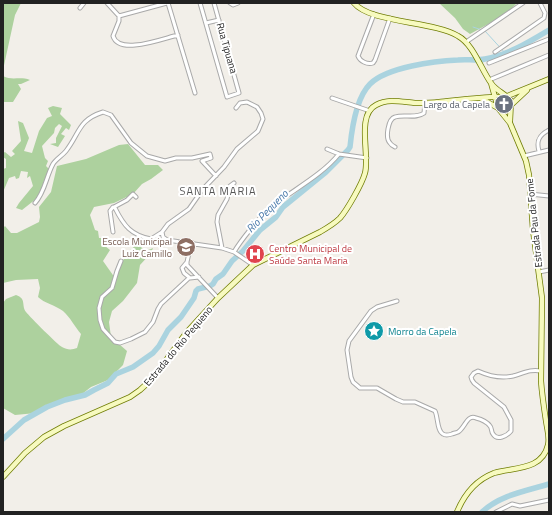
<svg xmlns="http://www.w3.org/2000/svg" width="552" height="515" viewBox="0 0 552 515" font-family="'Titillium Web',sans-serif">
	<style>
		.forest { fill: #add19e }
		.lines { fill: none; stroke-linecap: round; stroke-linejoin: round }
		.stream { stroke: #aad3df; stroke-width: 1 }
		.river { stroke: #aad3df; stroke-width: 5.5 }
		.street-casing { stroke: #a9a9a9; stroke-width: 5 }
		.secondary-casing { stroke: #707d05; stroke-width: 6 }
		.street { stroke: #fff; stroke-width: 3 }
		.secondary { stroke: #f7fabf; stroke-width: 4.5 }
		.labels { text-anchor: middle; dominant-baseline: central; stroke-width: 4; stroke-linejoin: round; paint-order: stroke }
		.street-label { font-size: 10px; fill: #222; stroke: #fff }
		.worship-label { font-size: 10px; fill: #5b616d; stroke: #fff; text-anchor: end }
		.education-label { font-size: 10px; fill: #785e54; stroke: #fff; text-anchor: end }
		.health-label { font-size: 10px; fill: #be3a42; stroke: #fff; text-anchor: start }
		.culture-label { font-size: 10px; fill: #0d838f; stroke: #fff; text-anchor: start }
		.neighbourhood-label { font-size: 11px; letter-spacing: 1px; fill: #555; stroke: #fff }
		.water-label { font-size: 11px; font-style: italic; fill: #4a7aab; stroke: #fff }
	</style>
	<rect width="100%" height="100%" fill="#f2efe9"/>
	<path class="forest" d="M3,3h18l-6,12 -12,55z
		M439,3h78l-12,12 -35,19 -7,-5 -8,-11z
		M3,76c9,5 17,0 27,4l-9,4h-3l3,5 -8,13h-10z
		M53,106l9,2 -2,6 11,11 -2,5 -3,-2 -5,6 4,2 -7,11 -8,-3 6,-1v-5l6,-12 -3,-2 -4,4 -1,5 -12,13 3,12 3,3 -2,5 3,3 -8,26 -19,15 -6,-2 3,-5 14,-17 -3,-10 -3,2 1,-6 -7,-1 -2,7 -3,1 -1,-3 -6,2 -6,14v-23l3,-1v-9l-3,-2v-4l2,-1 6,5 4,-3 -3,-3 9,-10 -3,-20 5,2 6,15 -5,13 8,2 7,-22 8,-13 5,-2 -4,-8z
		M128,144l17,21h13l5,5 -12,9 -9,5 -9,10 -19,9 -20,4 -4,8 5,15 3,1 1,7h4l3,-2 -1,10 5,4 -7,11 12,17c5,-13 10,-24 22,-34l9,7 7,-3 -2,5 -11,12 -3,18 -14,18 -11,10 -3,11 2,15 16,14 -4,14 -15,15 -17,7 -14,11 -24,6 -17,9 -21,2 -12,-7v-105l3,-4 10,-4c11,4 5,10 10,17 4,5 32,33 36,35 5,3 10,3 15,1l4,-14c-6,-7 -11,-17 -18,-23 -8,-6 -19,-8 -25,-14l2,-9 -2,-9 -22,1 -13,3v-55l2,-2 6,7h6l22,-11 1,-5 -1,-10 12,-15 6,-26 29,-7 33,-14z"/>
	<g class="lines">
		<path class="stream" d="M473,27l9,3
			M485,31l21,23"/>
		<path class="river" d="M3,439l21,-19 23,-13 18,-7 20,-5 9,-5 14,-7 8,-9 17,-7 20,-14 6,-7 9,-16 13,-13 13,-19 2,-7 2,-2 12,-3 3,-2 3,-5 7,-5 9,-13 11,-10 17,-21 16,-13 7,-10 43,-35 22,-22 2,-3c2,-20 6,-49 20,-63 17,-17 65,-23 88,-24 9,-1 19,1 27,-1 23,-4 44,-17 64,-29
			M482,512c18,-17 44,-21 67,-28"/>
		<defs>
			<path id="street" d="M107,3l12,13 48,-13
				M168,3l27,90
				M200,3l27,94 12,-4 -25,-90
				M230,3l3,2 5,-2
				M80,8l4,-5
				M374,14l-16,42c2,5 9,9 15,7l2,-3 15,-42
				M119,16v5l-6,15c6,20 51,2 65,-1
				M206,23l13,-3
				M466,42l57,-39
				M495,52l49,-34 1,-5 -5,-10
				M489,63l60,-24
				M489,80l60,-25
				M332,98l38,13
				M395,147c-2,-1 -4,-2 -5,-4 -5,-5 -2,-24 5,-26 9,-3 21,2 29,-4l1,-10
				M327,149l12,5 28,4
				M539,151c-3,-10 0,-16 10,-21
				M524,156l25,-6
				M530,194l19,2
				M35,203c10,-11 11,-26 18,-39 3,-5 9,-8 13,-13 14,-18 12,-31 37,-39l8,3 20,28 16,13 18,5 11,-3h16l18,-4 1,4 -9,3 14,15
				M114,207l13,-7 6,-6 3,3
				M113,232l-3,-21 3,-4 2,1c9,18 16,27 36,31l11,-7 6,-8 21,-15 14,-20 21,-22 13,-18 21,-18 5,-12 -2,-6 -4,-6 -10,-5 -7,1 -4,5
				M162,232l1,5 4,3 55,8 12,4 19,13
				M191,244l-4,18v3l31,33
				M222,248l-5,-26 1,-7 9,-16 3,-13 4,-3
				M234,252c7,-12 25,-34 35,-43 23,-19 51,-32 70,-55
				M121,261l-4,10 -5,17 -10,9 -3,11 1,12 3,9 12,13 5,1 11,-4 14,-7 8,-10 5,-13 3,-5 28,-26
				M187,262l-5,6 2,5 6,5 9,-1
				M539,272l10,-2
				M397,301l-20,6 -6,4 -22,30 -2,9 4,27 2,5 7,6h17l19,11 7,3h12l20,9c3,6 2,20 8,23 3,2 6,1 9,0 2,-1 4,-1 6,-2 7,-4 9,-18 18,-14 4,1 11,4 14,8 2,2 1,6 3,8 4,7 14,2 18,-3v-11l-7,-13 -30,-24 -2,-3 -1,-3 3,-4 4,-2c11,5 22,8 35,5 11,-3 17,-7 28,-5
				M496,512l16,-8 8,2 29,-6"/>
			<path id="secondary" d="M354,3c16,20 79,18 104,33 15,8 23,33 33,47 5,8 14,10 20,18l-1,20
				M505,97l44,-18
				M482,99l16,9
				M512,104l15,-14
				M3,477l22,-24 19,-16 20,-11 66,-29 10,-7 13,-12 33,-45 32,-35 35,-33 67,-33c7,-4 14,-8 20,-14 7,-8 22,-34 25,-45 5,-18 -9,-58 11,-68 13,-7 26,-3 39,-2 8,0 16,0 24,-1 13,-1 60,-8 70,-4
				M457,512c7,-17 19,-32 37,-39 19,-6 48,-2 54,-28 2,-8 -1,-16 -2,-24 -2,-13 -4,-26 -5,-40l1,-83 -9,-68 -4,-55 -3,-14 -16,-38 -12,-15 -7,-25"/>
		</defs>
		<use href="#street" class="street-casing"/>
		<use href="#secondary" class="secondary-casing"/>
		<use href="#street" class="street"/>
		<use href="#secondary" class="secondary"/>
	</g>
	<defs>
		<symbol id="church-disc" viewBox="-11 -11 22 22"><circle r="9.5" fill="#6b7280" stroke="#fff"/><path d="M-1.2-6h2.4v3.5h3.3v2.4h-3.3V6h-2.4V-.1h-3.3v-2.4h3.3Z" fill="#fff"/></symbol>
		<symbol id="school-disc" viewBox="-11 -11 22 22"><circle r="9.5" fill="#8d6e63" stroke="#fff"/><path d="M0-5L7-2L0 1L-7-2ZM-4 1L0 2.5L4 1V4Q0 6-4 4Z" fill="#fff"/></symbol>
		<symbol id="hospital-disc" viewBox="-11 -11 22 22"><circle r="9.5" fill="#e0444e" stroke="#fff"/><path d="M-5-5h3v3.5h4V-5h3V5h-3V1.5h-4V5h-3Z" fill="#fff"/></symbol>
		<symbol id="sight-disc" viewBox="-11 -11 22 22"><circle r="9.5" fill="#0f9aa8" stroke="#fff"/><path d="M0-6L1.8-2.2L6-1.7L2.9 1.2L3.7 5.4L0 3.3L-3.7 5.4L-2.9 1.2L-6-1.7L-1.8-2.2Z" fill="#fff"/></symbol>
	</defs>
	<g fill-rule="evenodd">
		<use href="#church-disc" x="493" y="93" width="22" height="22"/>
		<use href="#school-disc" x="175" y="236" width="22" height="22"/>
		<use href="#hospital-disc" x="244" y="243" width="22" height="22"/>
		<use href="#sight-disc" x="363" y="320" width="22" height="22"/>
	</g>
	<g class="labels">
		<g class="street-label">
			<text transform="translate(227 48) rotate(74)">Rua Tipuana</text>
			<text transform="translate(534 223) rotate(-96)">Estrada Pau da Fome</text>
			<text transform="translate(178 346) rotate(-50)">Estrada do Rio Pequeno</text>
		</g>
		<g class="worship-label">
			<text x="490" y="104">Largo da Capela</text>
		</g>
		<g class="education-label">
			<text x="172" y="241">Escola Municipal<tspan x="172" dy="12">Luiz Camillo</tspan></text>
		</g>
		<g class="health-label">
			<text x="269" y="248">Centro Municipal de<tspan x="269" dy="12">Saúde Santa Maria</tspan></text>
		</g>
		<g class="culture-label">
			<text x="388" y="331">Morro da Capela</text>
		</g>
		<g class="neighbourhood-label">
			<text x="218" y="191">SANTA MARIA</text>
		</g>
		<g class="water-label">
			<text transform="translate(267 211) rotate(-46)">Rio Pequeno</text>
		</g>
	</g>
	<rect width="552" height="515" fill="none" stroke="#222222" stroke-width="8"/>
</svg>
